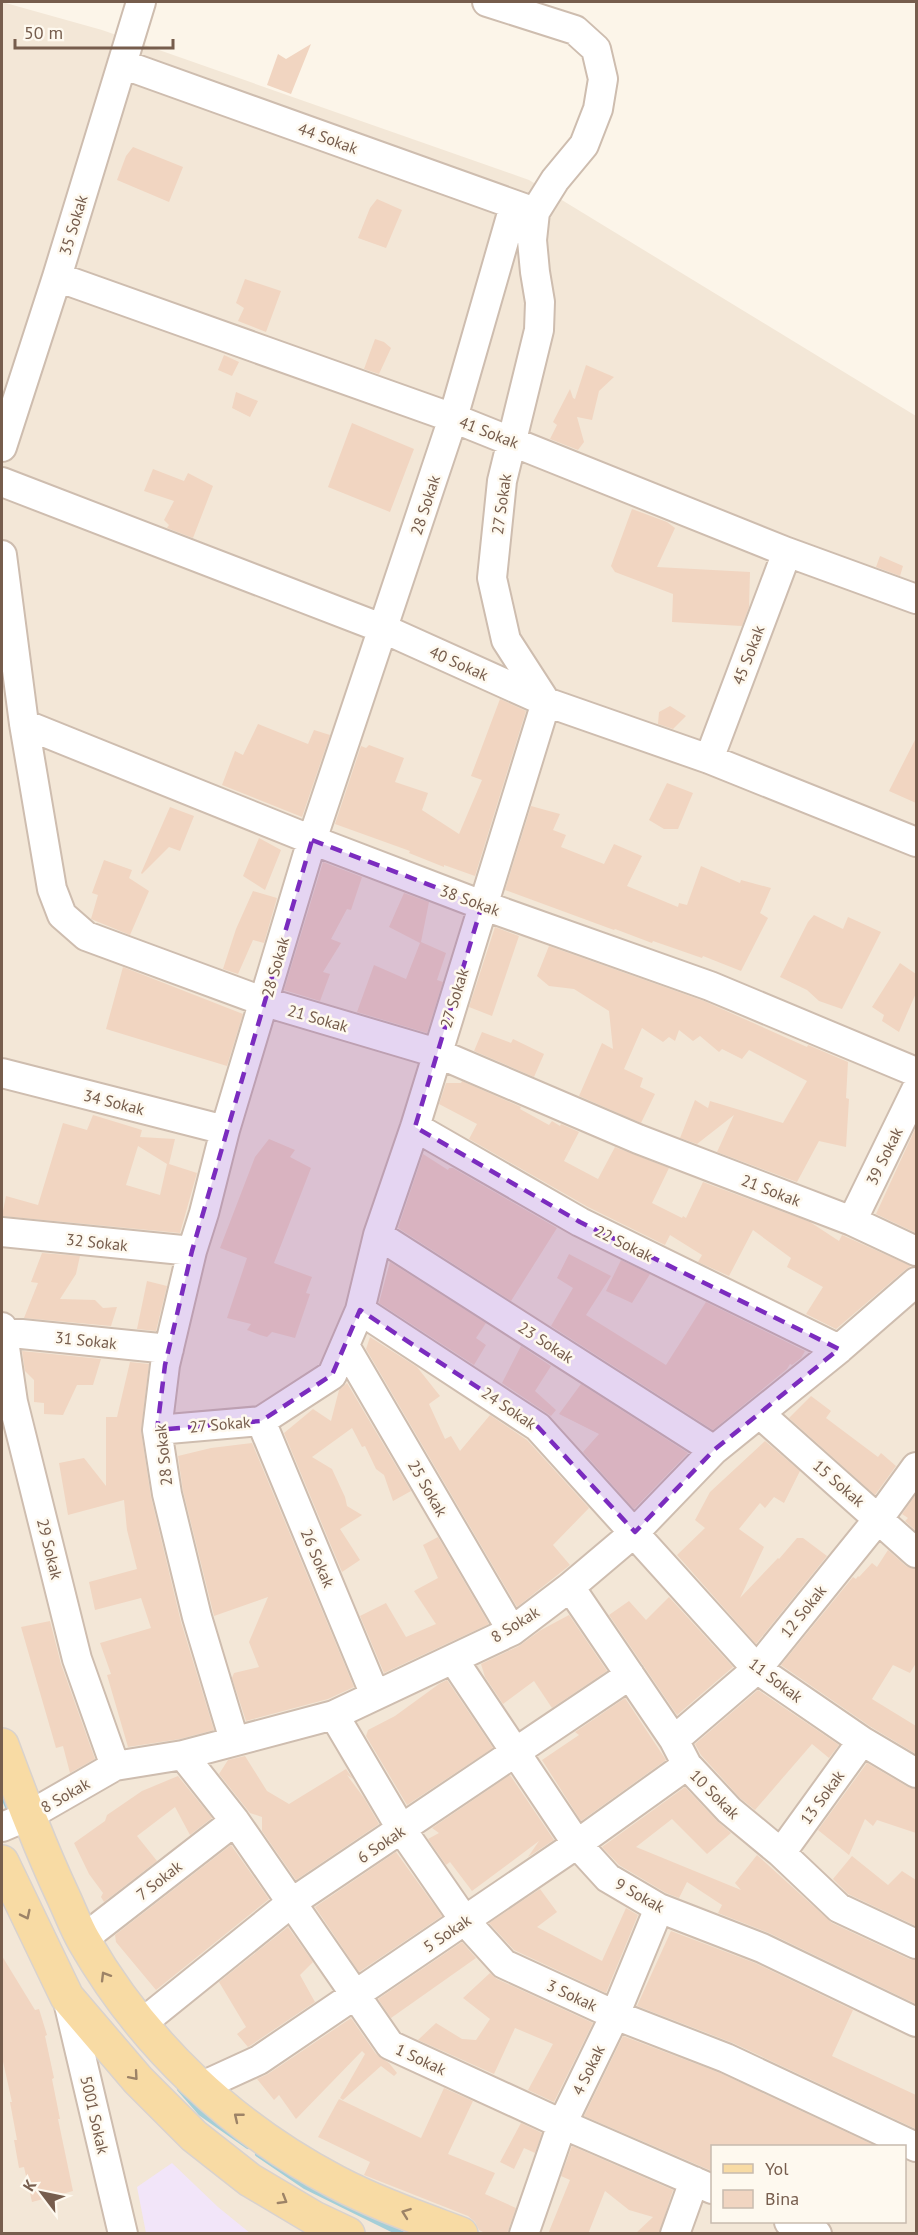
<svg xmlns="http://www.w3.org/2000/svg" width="918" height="2235" font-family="'PT Sans',sans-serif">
  <rect width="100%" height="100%" fill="#fcf5e9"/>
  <path fill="#f3e7d7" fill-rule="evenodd" d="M2 2 102 30 529 180 916 416V2233L2 2234ZM712 2146H904V2222H712Z"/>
  <path fill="#f2e5f9" d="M172 2163 218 2207 250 2233H146L137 2187Z"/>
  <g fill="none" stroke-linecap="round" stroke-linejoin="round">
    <path stroke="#a4ced7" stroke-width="6" d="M2 1793 9 1809
      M180 2089 201 2113 248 2146
      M258 2154 305 2186 402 2234"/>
  </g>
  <path fill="#f1d5c1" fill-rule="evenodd" d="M311 44 291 94 267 85 278 54 286 59Z
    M133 147 183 167 169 202 117 180 126 156Z
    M377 199 402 210 386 248 358 238 370 208Z
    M245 279 281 291 266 332 238 321 244 308 236 303Z
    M375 339 384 342 391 348 379 374 364 369Z
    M224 355 239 362 232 376 218 370Z
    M586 365 614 377 599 391 592 420 577 417 584 442 578 450 550 439 557 425 553 422 570 389 573 398 575 399Z
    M236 392 258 401 250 417 232 408Z
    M352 423 414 449 390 512 328 487Z
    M153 469 184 481 188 473 213 486 193 538 167 528 169 525 164 520 174 501 144 491Z
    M632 509 667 522 675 528 657 567 750 572 749 607 742 626 672 622 673 594 615 572 611 566Z
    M880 556 903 566 900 576 876 567Z
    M500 699 526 711 475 876 444 865V867L409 853 410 851 335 824 361 746 366 748 369 745 404 758 395 782 428 793 422 810 459 834 482 780 471 776Z
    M670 706 686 716 673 729 658 724 659 712Z
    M258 724 308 744 314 730 330 735 302 817 222 785 235 751 243 755Z
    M916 738V803L889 791Z
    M667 783 693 793 678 829H664L649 820Z
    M531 806 560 814 553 830 566 835 561 847 604 864 614 844 642 856 627 886 678 907 679 903 687 905 701 866 740 883 741 880 771 888 760 913 768 918 741 971 703 956 702 958 653 941 652 943 615 929 614 930 505 890Z
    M170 807 194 816 180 851 169 847 142 874 141 873Z
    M259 838 281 850 265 890 243 876Z
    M104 860 132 870 129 878 149 891 130 935 91 919 98 895 92 893Z
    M323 862 362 877 351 910 347 909 331 939 341 943 323 972 330 974 320 1001 284 990Z
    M253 891 277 898 264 943 253 940 238 974 223 969 236 929Z
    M404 893 429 902 421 942 446 953 437 980 443 982 427 1033 357 1012 374 965 406 979 420 943 389 927Z
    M814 915 843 929 848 917 881 932 842 1009 819 1001 807 990 780 977 808 922Z
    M495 927 519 936 492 1016 469 1007Z
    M549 946 704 1001 807 1047 808 1045 848 1062 846 1098 849 1099 846 1147 819 1141 797 1182 717 1152 734 1115 697 1144 680 1138 695 1100 708 1108 710 1101 783 1123 807 1081 749 1050 742 1059 722 1049 719 1052 700 1036 693 1041 679 1030 675 1041 669 1037 663 1042 642 1028 624 1069 643 1078 640 1087 655 1094 641 1123 579 1096 602 1043 613 1049 609 1011 574 989 549 986 537 976Z
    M900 963 916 974V993L899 1032 882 1021 884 1015 872 1007Z
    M123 967 243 1014 227 1066 106 1029Z
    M482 1032 511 1043 513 1039 544 1054 534 1077 474 1051Z
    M462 1081 521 1107 520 1109 549 1125 552 1121 560 1126 561 1124 579 1132 564 1161 598 1179 615 1147 669 1168 652 1203 682 1218 683 1216 686 1218 703 1182 810 1222 839 1241 842 1235 911 1266 905 1270 836 1329 806 1314 823 1287 787 1267 791 1258 753 1230 729 1276 698 1262 702 1255 670 1235 665 1245 588 1207 469 1139 477 1124 439 1104 446 1083H461Z
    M93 1115 142 1130 140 1137 175 1139 169 1164 197 1173 180 1233 2 1216 6 1196 38 1205 63 1123 87 1130ZM138 1146 167 1164 160 1195 126 1185Z
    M916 1127V1233L876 1214Z
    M269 1139 295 1150 290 1157 311 1168 274 1263 312 1277 306 1293 310 1294 295 1338 272 1332 267 1337 260 1335 247 1330 251 1324 227 1318 247 1258 220 1248 255 1157Z
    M423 1154 448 1170 449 1168H453L557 1228 511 1301 398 1228Z
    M42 1253 80 1256 76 1274 60 1299 95 1300 103 1308 117 1307 111 1326 24 1318 38 1283 31 1282Z
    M569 1254 611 1276 586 1315 666 1365 706 1302 805 1351 801 1358 792 1365 790 1364 787 1369 713 1430 551 1326 573 1288 557 1278Z
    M621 1260 650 1274 632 1303 606 1291Z
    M390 1262 486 1323 476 1338 486 1345 474 1365 379 1303Z
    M147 1281 167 1286 156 1331 137 1329Z
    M370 1337 417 1367 440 1396 429 1404 445 1439 451 1436 460 1451 490 1415 527 1440 589 1508 553 1545 570 1565 517 1607 366 1349Z
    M521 1346 551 1366 535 1391 556 1410 551 1416 502 1383Z
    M22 1351 101 1359 93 1385H77L63 1415 44 1414V1403L34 1402V1380L25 1371Z
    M130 1362 149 1364 141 1431 151 1497 181 1622 214 1730 180 1739 128 1747 107 1675 111 1674 100 1643 151 1628 141 1598 95 1610 89 1582 137 1569 127 1530 124 1500 68 1515 59 1463 84 1458 106 1486V1417H117Z
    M347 1383 411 1491 393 1501 384 1475 376 1469 365 1446 362 1447 352 1428 312 1457 332 1469 345 1497 347 1506 362 1515 340 1529 360 1560 342 1572 284 1433 313 1409 331 1421 339 1390Z
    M581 1384 688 1453 634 1509 583 1452 599 1434 559 1414Z
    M811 1396 831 1411 826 1418 878 1457 881 1453 896 1466 875 1495 789 1418Z
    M765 1441 800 1471 784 1503 774 1497 765 1508 760 1503 739 1529 764 1547 740 1598 778 1558 779 1559 797 1538H803L827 1556 756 1644 677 1555 705 1528 695 1520 710 1492Z
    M252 1443 354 1687 328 1699 246 1721 232 1678 234 1673 259 1667 249 1642 268 1597 214 1616 183 1491 178 1456 211 1448Z
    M916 1494V1531L905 1521 908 1518 902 1514Z
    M438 1537 489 1624 384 1673 360 1616 386 1603 406 1637 436 1624 414 1591 438 1578 423 1545Z
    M888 1550 906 1566 916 1569V1663L910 1673 893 1665 872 1699 916 1726V1754L871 1727 781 1665 853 1577 856 1579 858 1576 859 1577 872 1563 877 1567Z
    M669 1597 733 1667 677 1715 609 1615 629 1601 646 1620Z
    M569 1615 607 1671 552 1708 534 1681 503 1704 485 1677 481 1664 519 1646 541 1630Z
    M50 1621 61 1664 95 1759 70 1773 63 1746 56 1748 21 1627Z
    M447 1680 493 1748 407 1805 366 1736 368 1730 395 1716 439 1684Z
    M758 1690 839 1745 829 1758 812 1744 755 1810 740 1798 701 1755 695 1744Z
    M625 1698 666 1760 581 1821 542 1760 579 1735 575 1732Z
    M245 1756 267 1791 289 1804 346 1769 353 1779 347 1775 364 1798 379 1824 296 1880 262 1831V1817L250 1813 219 1774 228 1760Z
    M867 1763 908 1787 916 1789V1833L877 1820 873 1826 865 1819 849 1855 818 1830Z
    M510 1775 554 1840 528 1857 539 1841 472 1891 450 1862 446 1865 428 1839 439 1833 432 1828Z
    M178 1776 212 1818 190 1835 175 1807 137 1836 157 1861 104 1902 101 1897 103 1893 89 1874 74 1843 105 1821 107 1815 142 1791Z
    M685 1787 717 1821 731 1833 707 1854 672 1819 636 1847 741 1890 735 1883 757 1855 832 1923 909 1959 916 1960V2004L769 1933 718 1913 722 1905 687 1882 679 1898 666 1893 619 1865 602 1847Z
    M231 1845 269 1899 156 1990 116 1942 115 1935Z
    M396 1852 442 1916 359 1972 315 1907Z
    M852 1856 888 1885 902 1871 916 1880V1926L848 1894 833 1879Z
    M540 1889 557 1912 537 1927 602 1961 626 1908 638 1915 606 1993 514 1950 489 1923Z
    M288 1927 313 1962 300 1975 315 2002 248 2047 237 2034 246 2027 219 1982Z
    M671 1931 755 1963 853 2010 832 2056 916 2095V2129L733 2043 637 2006Z
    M462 1942 476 1958 391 2018 378 1999Z
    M2 1956 35 2010 39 2009 47 2035 45 2036 54 2078 52 2079 60 2119H58L73 2191 32 2202 24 2167 19 2168 14 2140H17L10 2102H12L2 2057Z
    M490 1973 497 1979 593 2023 554 2102 528 2090 553 2044 515 2028 494 2074 418 2040 436 2023 462 2039 476 2040 490 2019 463 1998Z
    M351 2018 376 2054 389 2063 397 2073 394 2076 381 2066 343 2100 340 2098 365 2054 362 2051 296 2119 279 2095 274 2100 257 2079 268 2074Z
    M623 2036 720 2073 876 2146H712V2171L584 2116Z
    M444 2088 473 2101 448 2154 495 2173 485 2194 516 2208 507 2234H487L479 2230 475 2222 468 2216 364 2175 370 2162 318 2137 339 2099 421 2138Z
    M521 2123 542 2133 535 2153 524 2148 514 2169 500 2162Z
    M572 2146 673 2190 659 2234H635L653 2217 629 2210 605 2191 588 2234H548L570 2180 561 2176Z"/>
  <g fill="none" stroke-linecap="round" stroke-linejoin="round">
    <g stroke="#cebdaf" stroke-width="32">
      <path id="minor" d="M122 64 532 211
        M57 277 453 418 787 552 916 599
        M2 447 57 277 141 2
        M2 482 384 629 546 702 709 759 916 842
        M2 555 24 724 52 889 62 915 86 936 265 1002 437 1053 638 1139 852 1221 916 1251
        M24 724 312 840 482 905 710 986 916 1072
        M709 759 787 552
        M2 1073 225 1130
        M415 1127 580 1222 839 1349
        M852 1221 916 1090
        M2 1232 192 1251
        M378 1235 714 1450
        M360 1310 538 1427 757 1669 862 1741 916 1773
        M2 1327 13 1402 77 1659 115 1766
        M2 1332 169 1349
        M345 1346 512 1631
        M760 1414 916 1553
        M261 1421 375 1695
        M157 1430 261 1421 332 1375 360 1310 378 1235 415 1127 546 702 506 640 492 578 502 481 539 330 540 302 535 272 532 240 535 212 555 180 584 145 598 109 603 79 596 49 575 30 487 2
        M570 1587 674 1740 687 1765 729 1810 781 1853 839 1908 916 1944
        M453 1659 577 1844 608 1878 659 1908 762 1948 916 2022
        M334 1715 402 1830 465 1921 504 1964 615 2015 726 2058 916 2147
        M234 1740 197 1617 167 1494 157 1430 165 1365 192 1251 204 1213 225 1130 312 840 453 418 514 206
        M674 1740 757 1669 879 1518 916 1467
        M183 1755 235 1821 390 2045 562 2124 712 2189
        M2 1827 28 1816 115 1766 183 1755 334 1715 512 1631 570 1587 635 1532 714 1450 839 1349 916 1282
        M781 1853 862 1741
        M83 1939 235 1821
        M67 1997 123 2234
        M141 2024 291 1903 630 1675
        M200 2087 259 2060 577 1844 687 1765
        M789 2222 817 2234
        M524 2234 562 2124 615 2015 659 1908
        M675 2234 694 2181"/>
    </g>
    <g stroke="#d9d2cd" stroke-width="36">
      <path id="major" d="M2 1745C21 1796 40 1847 63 1896 70 1911 76 1927 84 1941 143 2044 231 2127 336 2182 376 2203 419 2218 461 2234
        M2 1862 67 1997 138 2080 194 2136 250 2180 314 2218 348 2234"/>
    </g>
    <use href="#minor" stroke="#fff" stroke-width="28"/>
    <use href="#major" stroke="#f8dba4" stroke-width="33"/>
  </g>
  <defs><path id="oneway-chevron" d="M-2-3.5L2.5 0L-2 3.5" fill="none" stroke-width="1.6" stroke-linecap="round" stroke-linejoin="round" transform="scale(1.5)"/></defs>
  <g stroke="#9d8367">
    <use href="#oneway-chevron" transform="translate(26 1915) rotate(64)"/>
    <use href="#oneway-chevron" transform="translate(105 1976) rotate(-121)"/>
    <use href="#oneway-chevron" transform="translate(134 2076) rotate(49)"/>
    <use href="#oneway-chevron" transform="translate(238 2117) rotate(-141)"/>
    <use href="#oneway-chevron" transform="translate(283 2200) rotate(31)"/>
    <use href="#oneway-chevron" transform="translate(406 2213) rotate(-160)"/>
  </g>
  <path fill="#7b2cbf" fill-opacity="0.2" stroke="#7b2cbf" stroke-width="4.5" stroke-dasharray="12 8" stroke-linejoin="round" d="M312 840 482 905 415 1127 580 1222 839 1349 714 1450 635 1532 538 1427 360 1310 332 1375 261 1421 157 1430 165 1365 192 1251Z"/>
  <g text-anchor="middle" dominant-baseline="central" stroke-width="5" stroke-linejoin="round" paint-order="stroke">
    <g font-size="16" fill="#765d4d" stroke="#fef9ef">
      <text transform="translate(328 138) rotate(20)">44 Sokak</text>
      <text transform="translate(73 225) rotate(-73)">35 Sokak</text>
      <text transform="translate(489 432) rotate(21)">41 Sokak</text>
      <text transform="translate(501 504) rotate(-82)">27 Sokak</text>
      <text transform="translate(425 505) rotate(-72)">28 Sokak</text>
      <text transform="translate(748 655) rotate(-69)">45 Sokak</text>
      <text transform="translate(459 663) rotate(24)">40 Sokak</text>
      <text transform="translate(470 900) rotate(20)">38 Sokak</text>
      <text transform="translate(275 967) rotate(-74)">28 Sokak</text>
      <text transform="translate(454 998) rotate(-73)">27 Sokak</text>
      <text transform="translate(318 1018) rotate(16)">21 Sokak</text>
      <text transform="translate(114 1102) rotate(14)">34 Sokak</text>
      <text transform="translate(884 1156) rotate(-64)">39 Sokak</text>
      <text transform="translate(771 1190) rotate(21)">21 Sokak</text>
      <text transform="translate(97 1242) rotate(6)">32 Sokak</text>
      <text transform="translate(624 1243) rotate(26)">22 Sokak</text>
      <text transform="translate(86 1340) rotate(6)">31 Sokak</text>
      <text transform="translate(546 1342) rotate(33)">23 Sokak</text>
      <text transform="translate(509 1408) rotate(34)">24 Sokak</text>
      <text transform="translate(220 1424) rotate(-5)">27 Sokak</text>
      <text transform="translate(163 1455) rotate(-96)">28 Sokak</text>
      <text transform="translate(839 1483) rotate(41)">15 Sokak</text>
      <text transform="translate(428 1488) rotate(60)">25 Sokak</text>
      <text transform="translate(50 1549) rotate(76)">29 Sokak</text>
      <text transform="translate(318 1558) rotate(67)">26 Sokak</text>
      <text transform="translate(803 1611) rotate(-51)">12 Sokak</text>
      <text transform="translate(515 1624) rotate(-32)">8 Sokak</text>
      <text transform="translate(776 1680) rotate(37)">11 Sokak</text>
      <text transform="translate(715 1794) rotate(45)">10 Sokak</text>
      <text transform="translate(65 1795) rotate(-30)">8 Sokak</text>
      <text transform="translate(822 1797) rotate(-54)">13 Sokak</text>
      <text transform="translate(381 1844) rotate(-34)">6 Sokak</text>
      <text transform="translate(159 1880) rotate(-38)">7 Sokak</text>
      <text transform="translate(640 1895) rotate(29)">9 Sokak</text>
      <text transform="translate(447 1933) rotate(-34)">5 Sokak</text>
      <text transform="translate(572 1995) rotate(25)">3 Sokak</text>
      <text transform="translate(421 2059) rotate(25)">1 Sokak</text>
      <text transform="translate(588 2070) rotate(-64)">4 Sokak</text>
      <text transform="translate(95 2115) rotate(77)">5001 Sokak</text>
    </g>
  </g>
  <rect width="918" height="2235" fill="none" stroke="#765d4d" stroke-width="6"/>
  <rect x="711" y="2145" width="195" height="78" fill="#fef9ef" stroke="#c8bbae" stroke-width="1.5"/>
  <rect x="723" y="2164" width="30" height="9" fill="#f8dba4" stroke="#c8bbae" stroke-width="1.5"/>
  <text x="765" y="2175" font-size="18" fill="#765d4d">Yol</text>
  <rect x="723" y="2190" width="30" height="18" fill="#f1d5c1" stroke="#c8bbae" stroke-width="1.5"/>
  <text x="765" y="2205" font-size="18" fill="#765d4d">Bina</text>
  <g transform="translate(42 2193) rotate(302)" stroke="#fef9ef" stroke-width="4.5" paint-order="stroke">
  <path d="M0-4.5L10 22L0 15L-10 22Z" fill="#765d4d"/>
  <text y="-9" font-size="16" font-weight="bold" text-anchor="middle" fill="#765d4d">K</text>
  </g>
  <path d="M15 39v9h158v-9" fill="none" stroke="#765d4d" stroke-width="3"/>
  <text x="24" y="39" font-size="18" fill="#765d4d" stroke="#fef9ef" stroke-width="4.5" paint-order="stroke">50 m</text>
</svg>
